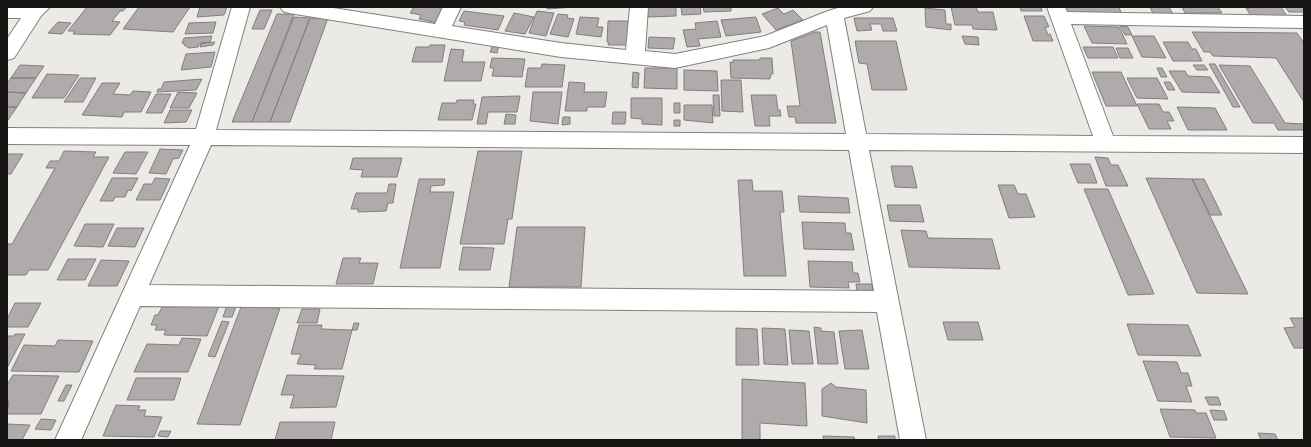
<svg xmlns="http://www.w3.org/2000/svg" width="1311" height="447" font-family="Arial,sans-serif">
  <rect width="100%" height="100%" fill="#ebeae5"/>
  <path fill="#afabad" stroke="#827e80" d="M87 7H127L123 11H120L112 21 120 22 110 35 73 34 75 31H68Z
    M139 7H190L173 32 123 29Z
    M200 7H227L224 15 197 17Z
    M414 7H440L448 9 438 23 419 19 421 15 410 13Z
    M547 7H575L547 9Z
    M646 7H676V16L648 17Z
    M681 7H700L701 14 682 15Z
    M703 7H731V11L704 12Z
    M951 7H976L978 12H993L997 30 973 29 972 25H955Z
    M1020 7H1041L1042 11H1021Z
    M1065 7H1119L1122 15 1069 14Z
    M1150 7H1169L1174 16H1154Z
    M1182 7H1218L1222 13H1185Z
    M1249 7H1281L1287 16H1251L1246 8H1250Z
    M1285 7H1304V12H1289Z
    M778 8 784 14 793 10 803 20 776 30 762 14Z
    M925 8 945 10 946 24H951V30L926 27Z
    M260 10H272L264 29H252Z
    M464 11 504 16 498 30 464 25 465 22 459 21Z
    M537 11 554 13 546 36 529 33Z
    M514 13 534 17 525 34 505 31Z
    M277 14H294L252 122H232Z
    M558 14 568 15 567 18 574 19 568 37 550 34Z
    M1024 16H1044L1049 27H1045L1048 35 1050 34 1053 41H1033Z
    M294 17 310 18 270 122H252Z
    M580 17 599 18 597 27H603L601 37 576 34Z
    M756 17 761 32 726 36 721 20Z
    M310 18H328L290 122H270Z
    M854 18H893L897 31H883L881 24H870L872 30 857 31Z
    M608 21H631L629 45H608L609 42H607Z
    M717 21 721 37 698 39 700 46 687 47 683 30 696 29 695 23Z
    M58 22 71 23 62 34 48 33Z
    M216 22 213 33 185 34 189 23Z
    M1084 26 1119 27 1127 44 1092 43Z
    M1120 26 1128 27 1132 35H1125Z
    M815 32H820L836 123H796L795 117H789L787 106H800L791 41Z
    M1192 32 1297 33 1304 43V102L1276 58 1213 56 1210 52H1204Z
    M212 36 210 42 199 44 198 47 189 48 184 45V43H182L184 38Z
    M962 36 978 37 979 45 965 44Z
    M1132 36H1154L1166 58 1142 57Z
    M649 37 675 38 673 49 648 48Z
    M855 41H896L907 90H872L867 64 859 63Z
    M215 42 213 45 200 47 201 43Z
    M1163 42H1188L1192 49H1196L1202 61H1173Z
    M430 45H445L442 62H412L416 47H429Z
    M493 45H499L497 53 490 52Z
    M1083 47H1113L1118 58H1088Z
    M1116 48H1128L1133 58H1120Z
    M451 49 464 50 462 62H485L481 81H444Z
    M215 52 211 67 181 70 186 54Z
    M492 58 525 59 522 77 492 76 494 68H490Z
    M760 58H772L773 74H771L770 79 731 78 730 62 733 63V60H760Z
    M542 64 565 65 562 87H525L528 68H541Z
    M1209 64H1215L1240 107H1233Z
    M20 65 44 66 36 78H11Z
    M1193 65H1204L1208 70H1197Z
    M1219 65 1250 66 1285 123 1304 124V130H1278L1274 123H1253Z
    M645 68H677V89L644 88Z
    M1157 68H1162L1167 77H1161Z
    M684 70 717 71 718 91 684 90Z
    M1169 71H1185L1188 76 1210 77 1220 93 1182 92Z
    M633 72 639 73 638 88 632 87Z
    M1092 72H1121L1137 106H1106Z
    M47 74 79 75 64 98H32Z
    M11 78H36L26 93 7 92V83Z
    M80 78H96L83 102H64Z
    M1127 78H1157L1168 99 1137 98Z
    M202 79 196 90 157 92 158 89H161L164 82Z
    M721 80H741L743 112 722 111Z
    M569 82 585 83 584 92H607L605 107H587V111H565Z
    M1164 82H1170L1175 90H1168Z
    M102 83H120L113 94 130 95 133 91 151 92 141 112H124L122 117 82 115Z
    M7 92 26 93 17 107H7Z
    M178 92 197 93 189 108H170Z
    M533 92H562L558 124 530 121Z
    M156 94H171L162 113H146Z
    M713 95H719L720 116H714Z
    M751 95H776L778 110H780L781 116H769L770 126H755Z
    M520 96 517 112H488L486 124H477L482 97Z
    M631 98H662V125L642 124V119L631 118Z
    M457 100H474L473 104H476L472 120H438L442 103H456Z
    M674 103H680V113H674Z
    M1137 104H1159L1163 112H1169L1174 121H1167L1171 129H1149Z
    M684 105H712L713 123 684 120Z
    M7 107H17L8 120H7Z
    M1177 107 1215 108 1227 130H1188Z
    M170 110H192L186 122 164 123Z
    M613 112H626L625 124H612Z
    M506 114 516 115 515 124H504Z
    M563 117H570V124L562 125Z
    M674 120H680V126H674Z
    M160 149 183 150 179 158 173 159 166 174 149 173Z
    M64 151 96 152 93 157H109L48 270H29L26 275H7V244H12L55 168H46L50 161H59Z
    M478 151H522L512 219H508L504 244H460Z
    M125 152H148L136 174 113 173Z
    M7 154H23L11 174H7Z
    M1095 157 1108 158 1111 165H1118L1128 186H1106Z
    M353 158H402L397 177H361L363 170 350 169Z
    M1070 164H1090L1097 183H1078Z
    M891 166H912L917 188 895 187Z
    M112 178H138L131 191 128 190 125 197H115L113 201H100Z
    M155 178 170 179 160 200H136L144 184H152Z
    M1146 178 1192 179 1248 294 1197 293Z
    M419 179H445L444 185 431 186 430 192H454L440 268H400Z
    M1192 179H1204L1222 215H1210Z
    M738 180H752L753 191H782L784 212H780L786 276H744Z
    M389 184H396L393 203H388L386 211 358 212V209H351L356 193H387Z
    M998 185H1014L1018 194H1026L1035 217 1009 218Z
    M1084 189H1108L1154 294 1128 295Z
    M798 196 848 198 850 213 800 212Z
    M887 205H920L924 222 890 221Z
    M802 222 845 223 846 233H851L854 250 804 249Z
    M85 224H114L103 247 74 246Z
    M517 227H585L581 287H509Z
    M117 228H144L135 247 108 246Z
    M901 230 926 231 928 238 992 239 1000 269 909 267Z
    M463 247 494 248 490 270H459Z
    M343 258H361L359 263H378L373 284H336Z
    M68 259H96L85 280H57Z
    M101 260 129 261 117 286H88Z
    M808 261 852 262 853 273H858L860 282H848L849 288 810 287Z
    M856 284H872L873 291H857Z
    M15 303H41L28 327H7V319Z
    M237 304 232 317H223L227 305Z
    M219 306 207 336 164 335 166 330H155L157 325H151L155 315H158L162 307Z
    M241 307 280 308 240 425 197 424Z
    M302 309H320L317 323H297Z
    M1290 318H1304V348H1294L1284 328 1295 327Z
    M222 321 229 322 215 357 208 356Z
    M943 322H978L983 340H948Z
    M354 323H359L357 330H352Z
    M1127 324 1188 325 1201 356 1138 355Z
    M299 325H322L321 329 352 330 342 369H314L316 365 297 364 301 354H291Z
    M814 327 821 328V331L834 332 838 364H818Z
    M736 328 757 329 759 365H736Z
    M762 328 785 329 788 365 764 364Z
    M789 330 809 331 813 364H792Z
    M862 330 869 369H845L839 331Z
    M15 334H25L7 368V336H14Z
    M182 338 201 339 188 372H134L147 344 179 345Z
    M58 340 93 341 79 372 11 371 24 345 55 346Z
    M1143 361 1177 362 1181 373H1188L1192 386H1186L1192 402 1158 401Z
    M13 375 59 376 41 414H7L9 401H7V385Z
    M287 375 344 376 336 407 290 408 294 395H281Z
    M136 378H181L174 400H127Z
    M742 379 805 383 807 426 760 423V440H742Z
    M831 383 836 387 866 390 867 423 822 416V389Z
    M66 385H72L64 401H58Z
    M1205 397H1218L1221 405H1209Z
    M116 405 140 406 138 410H146L144 416 162 417 154 437 103 436Z
    M1160 409 1195 410 1196 413H1206L1216 438 1170 437Z
    M1210 410 1224 411 1227 420H1214Z
    M41 419 56 420 51 430 35 429Z
    M280 422H335L331 440H275Z
    M7 424 30 425 22 440H7Z
    M160 431H171L168 437 158 436Z
    M1258 433 1275 434 1278 440H1261Z
    M823 436 854 437 855 440H824Z
    M878 436H895V440H879Z"/>
  <g fill="none" stroke-linecap="round" stroke-linejoin="round">
    <g stroke="#82817d" stroke-width="2">
      <path id="minor" d="M7 7H50L41 16 14 58 7 60V39L21 18H7Z
        M232 7H250L216 130 846 134 827 25 769 48 675 68 561 57 289 13 283 11 280 7H327L435 24 443 7H461L452 26 561 43 626 50 630 7H648L645 51 675 54 765 36 828 11 841 7H873L870 11 844 18 866 134 1093 136 1047 7H1065L1067 12 1304 16V28L1071 24 1113 136 1304 137V153L869 150 926 440H900L877 312 140 306 81 440H55L190 145 7 144V128L196 129ZM211 145 849 150 874 291 149 285Z"/>
    </g>
    <use href="#minor" fill="#fff" fill-rule="evenodd"/>
  </g>
  <rect width="1311" height="447" fill="none" stroke="#151413" stroke-width="16"/>
</svg>
